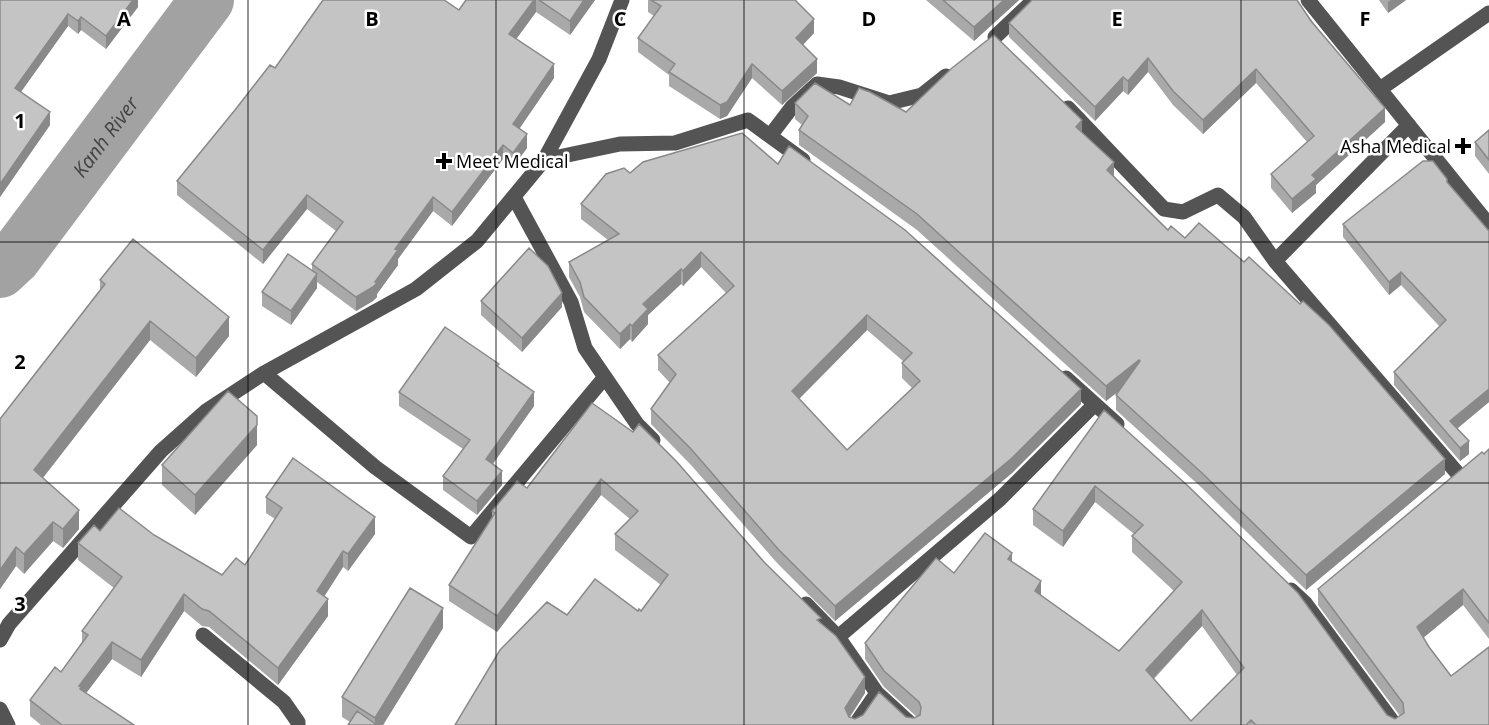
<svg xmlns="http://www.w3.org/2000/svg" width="1489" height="725" font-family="'Open Sans',sans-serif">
  <rect width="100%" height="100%" fill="#fff"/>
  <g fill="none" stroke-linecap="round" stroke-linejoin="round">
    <path stroke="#a2a2a2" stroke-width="54" id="s1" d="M0 271 14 258 207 0"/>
    <path stroke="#545454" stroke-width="15" d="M1308 0 1489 225
      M995 37 1034 0
      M1380 89 1489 13
      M1068 108 1164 209 1183 212 1218 195 1244 217 1275 261
      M1409 125 1275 261 1459 475
      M770 136 792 107 817 84 839 87 889 103 922 95 946 76
      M544 160 620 144 675 143 748 120 803 160
      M514 197 571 302 585 348 637 424 653 440
      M264 373 375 467 471 537 605 377
      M1066 378 1117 424
      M1291 590 1305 603 1395 725
      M806 604 838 637 877 693 912 725
      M203 635 284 702 298 722V725
      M838 637 1000 499 1095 404
      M0 640 9 624 161 451 206 411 264 373 416 289 477 241 544 160 599 59 622 0
      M0 709 8 725
      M855 725 877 693"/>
  </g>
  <path fill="#a9a9a9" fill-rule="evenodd" d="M0 0H138V7L106 49 81 30 78 34 68 26 21 92 50 125 0 197Z
    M466 0H595L570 35 536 12 516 39 554 78 519 129 527 148 513 167 503 159 452 226 433 211 398 259V265L377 294V297L373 301 356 311 317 282V288L291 325 262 306V292L312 270V264L336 231 307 209 263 264 177 195V181L275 68 459 10Z
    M648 0H796L814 33 803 45 817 73 782 105 752 78 727 116 720 119 669 86V75L638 52V38L654 16 648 12Z
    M926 0H1019L974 41Z
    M1297 0 1385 122 1316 185V193L1292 213 1271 188V174L1307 142 1256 83 1203 134 1173 105 1148 72 1128 95 1123 91 1095 121 1009 37V23Z
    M1379 0H1406L1388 13Z
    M795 103 850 105 1082 133 1114 176 1168 230 1445 474 1306 590 1202 488 1116 410V395L1119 391 1106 401 917 230 799 145V130L802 125 795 119Z
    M1489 130V174L1475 156V142Z
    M778 164 1081 404 1012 473 835 621 778 564 691 465 651 424V409L670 383 658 370V355L726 293 701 267 683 286 681 284 648 315V324L632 342 630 339 620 349 584 312 580 297 569 277V262L608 240 581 219V204L630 173ZM867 330 903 361 902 363V378L912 388 847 450 799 399Z
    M1447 182 1489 231V402L1457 429 1469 454 1460 461 1394 385V372L1440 327 1401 285 1389 295 1343 237V224Z
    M100 280 229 336 196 377 150 340 43 478 79 529 63 548 53 541 24 574 16 566 0 589V419L100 291Z
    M481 301 562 307 522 352 481 315Z
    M499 367 534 406 493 464 502 485 477 515 443 490V476L463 449 399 406V392Z
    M592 403 764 562 821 623 865 693 850 717 855 719 906 717 914 718 917 717 884 687 865 659V643L954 573 1012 562 1041 596 1119 651 1174 591 1132 552V536L1134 534 1095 502 1063 547 1033 525V509L1104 410 1387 715 1395 719 1400 716 1318 605V589L1489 449V639L1463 605 1423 638 1429 647 1489 725H455L567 615 641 611 661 585 615 550V534L630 519 601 495 497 632 449 601V585L492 517V511L527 488ZM1202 626 1237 675 1191 721 1154 679Z
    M257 445 195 515 162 485V465Z
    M266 497 375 534 348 571 343 567 324 596 328 616 278 685 209 627 202 626 184 611 141 677 112 659 86 693 134 725H41L30 716V700L61 672 82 642V631L114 588 78 560V543L100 531 154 535 222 575 245 565 275 519 266 513Z
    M443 628 383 725 350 722 342 717V697Z"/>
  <path fill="#898989" d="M133 0H138V7L106 49V36Z
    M534 0H536V12L509 49V34Z
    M584 0H595L570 35V21Z
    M1004 0H1019L974 41V27Z
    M1391 0H1406L1388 13V2Z
    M68 14V26L15 100V88Z
    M81 17V30L78 34V21Z
    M814 19V33L796 52V38Z
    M1148 58V72L1128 95V81Z
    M817 59V73L782 105V91Z
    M554 64V78L513 138V124Z
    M752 64V78L727 116 720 119V105Z
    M1256 69V83L1203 134V120Z
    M1123 77V91L1095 121V107Z
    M1385 108V122L1316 185V193L1292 213V199L1312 175Z
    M50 112V125L0 197V184Z
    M1082 120V136L1076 127Z
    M527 134V148L513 167V153Z
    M503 145V159L452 226V212Z
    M1114 162V177L1107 170Z
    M307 195V209L263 264V250Z
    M433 197V211L398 259V265L377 294V297L373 301 356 311V297L375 282 395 249Z
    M701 252V267L683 286V271Z
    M681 269V284L648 315V324L632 342V326L643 304Z
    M1401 272V285L1389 295V282Z
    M317 274V288L291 325V311Z
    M562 293V307L522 352V338Z
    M867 315V330L792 406V391Z
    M229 317V336L196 377V358Z
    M150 321V340L34 489V470Z
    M630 324V339L620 349V334Z
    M1139 360V375L1106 401V386Z
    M1081 389V404L1012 473 835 621V606Z
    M1489 389V402L1450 434V421Z
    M534 392V406L486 473V459Z
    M257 425V445L195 515V495Z
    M1469 441V454L1460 461V448Z
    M1445 459V474L1306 590V575Z
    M502 471V485L477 515V501Z
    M601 479V495L497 632V616Z
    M1095 486V502L1063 547V531Z
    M79 510V529L63 548V529Z
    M375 517V534L348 571V554Z
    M53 522V541L24 574V554Z
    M16 547V566L0 589V570Z
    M343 551V567L317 608V591Z
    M1012 553V569L1008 559Z
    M1041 581V597L1035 591Z
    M1463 589V605L1417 643V627Z
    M184 594V611L141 677V660Z
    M328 599V616L278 685V668Z
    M443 608V628L383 725H375V718Z
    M1202 610V626L1146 686V670Z
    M112 642V659L81 700 79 686Z
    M865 677V693L845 724V708Z"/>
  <path fill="#c4c4c4" stroke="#898989" stroke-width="1.5" fill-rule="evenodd" d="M0 0H133L106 36 81 17 78 21 68 14 15 88 50 112 0 184Z
    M323 0H444L459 10 466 0H534L509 34 554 64 513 124 527 134 513 153 503 145 452 212 433 197 395 249 398 250 375 282 377 283 373 287 356 297 312 264 343 222 307 195 263 250 177 181 235 110 270 65 275 68Z
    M539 0H584L570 21Z
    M651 0H795L814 19 796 38 817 59 782 91 752 64 727 102 720 105 669 72 675 64 638 38 661 6Z
    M943 0H1004L974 27Z
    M1032 0H1297L1311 21 1385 108 1312 175 1316 179 1292 199 1271 174 1314 136 1256 69 1203 120 1173 91 1148 58 1128 81 1123 77 1095 107 1009 23Z
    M994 35 1082 120 1076 127 1114 162 1107 170 1168 230 1171 226 1185 238 1199 223 1244 262 1249 257 1300 304 1303 301 1329 325 1445 459 1306 575 1202 473 1116 395 1140 361 1139 360 1106 386 917 214 799 130 808 116 795 103 815 83 850 105 859 88 870 92 906 112 952 68Z
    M1489 130V160L1475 142Z
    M742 133 778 164 789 146 905 230 1081 389 1012 458 835 606 778 549 691 449 651 409 676 374 658 355 734 286 701 252 683 271 681 269 643 304 648 309 632 326 630 324 620 334 584 297 580 282 569 262 619 234 581 204 606 174 624 168 630 173 643 162ZM867 315 912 353 902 363 920 381 847 450 792 391Z
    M1423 161H1433L1447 179V182L1489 231V389L1450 421 1469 441 1460 448 1394 372 1446 320 1401 272 1389 282 1343 224Z
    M133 239 229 317 196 358 150 321 34 470 79 510 63 529 53 522 24 554 16 547 0 570V419L105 284 100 280Z
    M529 248 548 266 562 293 522 338 481 301Z
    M288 254 317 274 291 311 262 292Z
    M445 327 499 364 497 366 534 392 486 459 502 471 477 501 443 476 470 440 399 392Z
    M228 391 257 416V425L195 495 162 465Z
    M592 403 633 432 639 424 677 462 764 562 821 618 817 620 836 636 865 677 845 708 849 717 855 719 863 715 879 692 906 717 914 718 920 715 921 707 919 702 884 671 865 643 936 558 954 573 985 533 1012 553 1008 559 1041 581 1035 591 1119 651 1182 582 1132 536 1143 525 1095 486 1063 531 1033 509 1104 410 1188 486 1298 593 1387 715 1395 719 1404 713 1403 703 1318 589 1482 452 1484 454 1489 449V623L1463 589 1417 627 1429 647 1451 676 1489 647V725H1256L1251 720 1246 725H455L500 650 547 602 567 615 595 579 638 611 639 609 641 611 668 575 615 534 638 511 601 479 497 616 449 585 495 513 492 511 517 481 527 488ZM1202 610 1244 668 1191 721 1146 670Z
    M293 458 375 517 348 554 343 551 317 591 328 599 278 668 209 611 202 609 184 594 141 660 112 642 79 686 81 687 80 689 134 725H62L30 700 55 667 61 672 88 635 82 631 122 577 78 543 94 525 100 531 119 508 154 535 222 575 236 558 245 565 282 508 266 497Z
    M410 588 443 608 375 718 342 697Z
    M357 711 377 725H348Z"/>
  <path fill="none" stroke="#000" stroke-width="1.5" stroke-opacity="0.55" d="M248 0V725M496 0V725M744 0V725M993 0V725M1241 0V725M0 242H1489M0 483H1489"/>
  <g fill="#000" stroke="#fff" stroke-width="2">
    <path d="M1460 137h6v6h6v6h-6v6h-6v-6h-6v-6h6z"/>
    <path d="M441 152h6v6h6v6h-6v6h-6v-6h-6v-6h6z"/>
  </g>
  <g text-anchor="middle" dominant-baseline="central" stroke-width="5" stroke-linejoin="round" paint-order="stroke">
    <g font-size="18" fill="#000" stroke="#fff" text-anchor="end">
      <text x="1451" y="146">Asha Medical</text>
      <text x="456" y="161" text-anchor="start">Meet Medical</text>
    </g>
    <g font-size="20" font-style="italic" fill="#434343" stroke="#fff">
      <text stroke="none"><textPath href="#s1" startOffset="171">Kanh River</textPath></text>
    </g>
  </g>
  <g font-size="20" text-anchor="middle" font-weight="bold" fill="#000" stroke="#fff" stroke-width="5" stroke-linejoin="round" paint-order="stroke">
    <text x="124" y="26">A</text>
    <text x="372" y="26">B</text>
    <text x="620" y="26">C</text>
    <text x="869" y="26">D</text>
    <text x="1117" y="26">E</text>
    <text x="1365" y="26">F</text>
    <text x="20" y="128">1</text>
    <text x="20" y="369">2</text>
    <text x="20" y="611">3</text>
  </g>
</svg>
